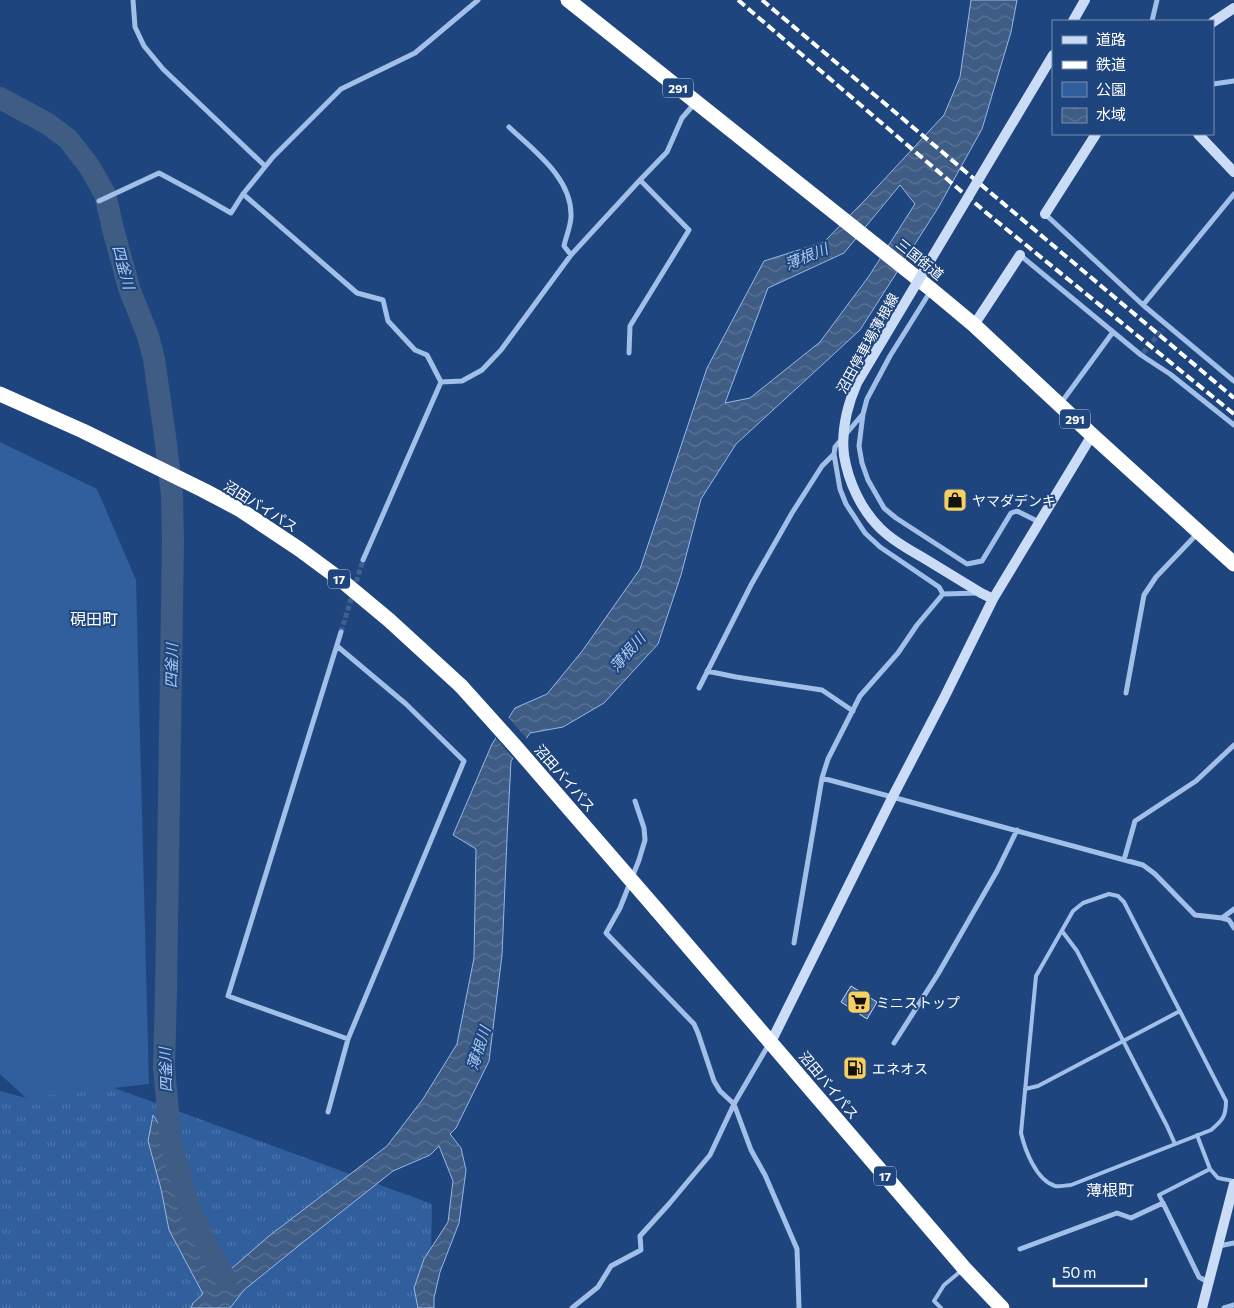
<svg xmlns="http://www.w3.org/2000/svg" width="1234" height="1308" font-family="Commissioner,'Noto Sans JP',sans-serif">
  <defs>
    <pattern id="grass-tufts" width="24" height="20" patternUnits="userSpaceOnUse" patternTransform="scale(1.25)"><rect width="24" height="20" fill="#315e9c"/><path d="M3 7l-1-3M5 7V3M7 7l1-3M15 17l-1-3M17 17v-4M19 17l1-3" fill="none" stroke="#5076ab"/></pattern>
    <pattern id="water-waves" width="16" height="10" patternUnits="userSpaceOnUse" patternTransform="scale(1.25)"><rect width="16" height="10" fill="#3f5c85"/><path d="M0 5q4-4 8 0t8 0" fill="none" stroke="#5c7497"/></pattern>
    <pattern id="building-cross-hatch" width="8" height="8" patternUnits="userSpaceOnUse" patternTransform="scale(1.25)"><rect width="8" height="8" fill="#466fa7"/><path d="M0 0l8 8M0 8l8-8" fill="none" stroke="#4a5a70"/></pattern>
  </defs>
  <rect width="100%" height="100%" fill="#1e457d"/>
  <path fill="url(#grass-tufts)" d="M101 1083 432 1204 430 1308H0V1091L26 1098Z"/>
  <path fill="#315e9c" d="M0 442 97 489 136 580 149 1084 26 1098 0 1074Z"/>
  <path fill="url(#water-waves)" stroke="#94b9e9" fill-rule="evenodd" d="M971 0H1017L1011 32 982 129 938 208 860 330 736 444 701 499 681 575 658 644 604 703 563 727 530 733 511 761 507 838 502 955 489 1061 456 1128 450 1134 461 1148 466 1170 459 1223 440 1272 434 1298V1308H418L414 1288 424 1259 448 1222 453 1181 439 1146 430 1155 393 1171 302 1243 244 1290 230 1308H191L193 1303 203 1294 169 1230 161 1189 148 1141 153 1115 160 1126 168 1169 195 1245 223 1276 269 1236 387 1146 423 1099 457 1044 474 958 476 849 453 835 492 744 515 708 547 694 583 650 640 569 707 368 764 261 824 242 866 199 944 115 960 77ZM900 185 915 204 869 276 820 342 750 398 725 403 768 288 844 253Z"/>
  <path fill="#1e457d" d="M507 716 528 740 515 760 494 736Z"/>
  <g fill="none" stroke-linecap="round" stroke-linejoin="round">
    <path stroke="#3f5c85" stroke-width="22" d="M0 98 48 124 68 139 89 166 105 194 113 229 129 288 148 336 154 359 165 436 172 495 173 541 166 992 164 1068 171 1144 190 1210 209 1250 226 1280"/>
  </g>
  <path fill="url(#building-cross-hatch)" stroke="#c5d9f6" d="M851 986 877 1002 867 1019 841 1002Z"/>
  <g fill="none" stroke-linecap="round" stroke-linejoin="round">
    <path stroke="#406190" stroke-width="5" stroke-dasharray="5 2.5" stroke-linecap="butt" d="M1143 353 1163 329
      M341 632 363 560"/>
    <path stroke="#a1bfe8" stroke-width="4" d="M1109 894 1118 896 1124 902 1226 1101C1226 1116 1223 1120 1211 1130L1071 1185C1066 1185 1060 1187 1055 1186 1036 1180 1025 1150 1021 1133L1036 976 1073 911 1083 903Z
      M1062 931 1077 951 1167 1126 1175 1144
      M1025 1089 1038 1086 1180 1011
      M1210 1169 1218 1178 1234 1181
      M1163 1203 1159 1195 1210 1169 1197 1135
      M941 1308 934 1301 944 1285 961 1271"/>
    <path stroke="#a1bfe8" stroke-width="5" d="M133 0 135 27 144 46 163 69 265 166
      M1152 21 1157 0
      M1213 84 1234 81
      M509 127C534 151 572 178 571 216 571 226 566 236 564 246L571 255
      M243 194 357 293 383 300 388 321 415 350 427 355 441 382
      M99 201 159 173 198 194 231 213 243 194 273 157 341 89 415 53 478 0
      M1045 214 1143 305 1234 381
      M1020 255 1141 355 1170 374 1234 425
      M930 292 890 356 867 399 863 414 859 446 862 463 868 480 884 508 896 518 967 564 982 561 1011 513 1017 511 1039 522
      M1143 305 1234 194
      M629 353 630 326 689 230 640 180
      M441 382 462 381 482 370 501 350 571 255 640 180 667 152 682 118 695 103
      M1061 403 1113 332
      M862 415 835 447 834 454 840 489 846 504 865 533 880 547 939 587 943 594
      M363 560 441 382
      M341 632 228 996 348 1039
      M707 671 736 677 822 690 853 711
      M699 688 751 585 792 513 822 466 834 454
      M1126 693 1144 595 1156 577 1197 534
      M822 778 1143 865 1155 874 1195 915 1222 918 1229 920 1234 928
      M635 801 644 828 645 840 639 860 620 908 606 933 694 1024 698 1033 714 1081 720 1091 734 1104 751 1150 765 1175 797 1249 799 1308
      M1124 860 1135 821 1196 781 1234 745
      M1222 918 1234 909
      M794 943 822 778 828 759 860 696 898 653 917 625 943 594 978 593
      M894 1043 938 974 997 871 1017 830
      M328 1112 348 1039 464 761 406 704 337 646
      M1219 1246 1234 1243
      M1020 1249 1117 1213 1131 1218 1163 1203 1199 1277 1208 1282
      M572 1308 598 1287 611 1266 641 1250 640 1236 669 1204 710 1155 734 1104 769 1044
      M1224 1308 1234 1305"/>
    <path stroke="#cbddf6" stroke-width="10" d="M1073 21 1085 0
      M1213 22 1234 8
      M1198 134 1234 172
      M1045 214 1096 134
      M974 325 1020 255
      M844 455C848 481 861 510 881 529 893 541 908 549 922 557 942 569 961 581 981 593L993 599
      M771 1042 893 796 944 698 993 599 1092 435
      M1202 1308 1234 1184"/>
    <path stroke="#fff" stroke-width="15" d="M568 0 932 290 974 325 1092 435 1234 564
      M0 394 83 431 203 490 239 509 299 549 341 580 389 620 461 686
      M657 910 964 1268 1002 1308"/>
    <path stroke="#fff" stroke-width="4" stroke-dasharray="9 4" stroke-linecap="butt" d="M738 0 989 215 1234 414
      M762 0 1234 398"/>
    <path stroke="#cbddf6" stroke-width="10" d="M844 455C841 430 847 406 857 383L1053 55"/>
    <path stroke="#fff" stroke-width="15" d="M461 686 515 746 657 910"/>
  </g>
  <defs>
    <g id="shop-square" transform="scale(1.25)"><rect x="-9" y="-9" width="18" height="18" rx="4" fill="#f6d060" stroke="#1e457d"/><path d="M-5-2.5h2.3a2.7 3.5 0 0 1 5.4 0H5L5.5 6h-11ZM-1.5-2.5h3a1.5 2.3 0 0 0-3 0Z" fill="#111"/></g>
    <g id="supermarket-square" transform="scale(1.25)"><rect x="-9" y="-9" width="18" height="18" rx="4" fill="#f6d060" stroke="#1e457d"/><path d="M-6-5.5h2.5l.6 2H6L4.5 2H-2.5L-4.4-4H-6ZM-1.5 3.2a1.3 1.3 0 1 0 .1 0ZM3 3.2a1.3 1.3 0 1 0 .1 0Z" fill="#111"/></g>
    <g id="fuel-square" transform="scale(1.25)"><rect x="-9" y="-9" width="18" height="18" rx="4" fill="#f6d060" stroke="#1e457d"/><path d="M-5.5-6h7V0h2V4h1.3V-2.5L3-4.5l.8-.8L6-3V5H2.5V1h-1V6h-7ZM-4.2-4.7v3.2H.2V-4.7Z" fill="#111"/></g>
  </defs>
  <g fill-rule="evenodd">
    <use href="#shop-square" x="955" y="500"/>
    <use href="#supermarket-square" x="859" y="1002"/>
    <use href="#fuel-square" x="855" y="1068"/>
  </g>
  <g text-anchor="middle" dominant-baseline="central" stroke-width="4" stroke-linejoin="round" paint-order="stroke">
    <g fill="#1e457d" stroke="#bcc7d8" stroke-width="1">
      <rect x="663" y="78.5" width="30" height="19" rx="4"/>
      <rect x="1060" y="409.5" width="30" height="19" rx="4"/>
      <rect x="328" y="569.5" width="22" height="19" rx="4"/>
      <rect x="874" y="1166.5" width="22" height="19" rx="4"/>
    </g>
    <g font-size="12" font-weight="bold" fill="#fff">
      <text x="678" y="88">291</text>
      <text x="1075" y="419">291</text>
      <text x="339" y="579">17</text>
      <text x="885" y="1176">17</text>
    </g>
    <g font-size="14" fill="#fff" stroke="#1e457d">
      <text transform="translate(920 259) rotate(39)">三国街道</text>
      <text transform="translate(867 343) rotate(-61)">沼田停車場薄根線</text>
      <text transform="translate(261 506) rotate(32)">沼田バイパス</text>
      <text transform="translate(565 778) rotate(49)">沼田バイパス</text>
      <text transform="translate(829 1085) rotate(50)">沼田バイパス</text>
    </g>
    <g font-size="14" fill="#fff" stroke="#1e457d" text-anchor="start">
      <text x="972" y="500">ヤマダデンキ</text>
      <text x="876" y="1002">ミニストップ</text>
      <text x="872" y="1068">エネオス</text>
    </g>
    <g font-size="15" font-style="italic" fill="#acc9ef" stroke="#1e457d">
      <text transform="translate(806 256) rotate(-22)">薄根川</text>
      <text transform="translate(124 267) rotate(75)">四釜川</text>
      <text transform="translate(627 652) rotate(-49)">薄根川</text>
      <text transform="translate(171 666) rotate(-89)">四釜川</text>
      <text transform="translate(478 1048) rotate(-72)">薄根川</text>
      <text transform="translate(165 1070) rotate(-92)">四釜川</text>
    </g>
    <g font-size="16" fill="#fff" stroke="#1e457d">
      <text x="94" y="618">硯田町</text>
      <text x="1110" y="1189">薄根町</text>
    </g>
  </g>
  <rect x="1052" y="20" width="162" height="115" fill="#1e457d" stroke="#788fb1"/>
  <rect x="1062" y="36" width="25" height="8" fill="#cbddf6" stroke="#788fb1"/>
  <text x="1096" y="45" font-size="15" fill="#ffffff">道路</text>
  <rect x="1062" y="61" width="25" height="8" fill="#ffffff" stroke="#788fb1"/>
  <text x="1096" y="70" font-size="15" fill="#ffffff">鉄道</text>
  <rect x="1062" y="82" width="25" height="15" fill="#315e9c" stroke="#788fb1"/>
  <text x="1096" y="95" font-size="15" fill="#ffffff">公園</text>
  <rect x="1062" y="108" width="25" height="15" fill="url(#water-waves)" stroke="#788fb1"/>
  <text x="1096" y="120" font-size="15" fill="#ffffff">水域</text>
  <path d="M1054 1278v8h92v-8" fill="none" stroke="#ffffff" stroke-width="2.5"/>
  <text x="1062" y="1278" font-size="15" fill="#ffffff" stroke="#1e457d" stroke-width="4" paint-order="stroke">50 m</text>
</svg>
